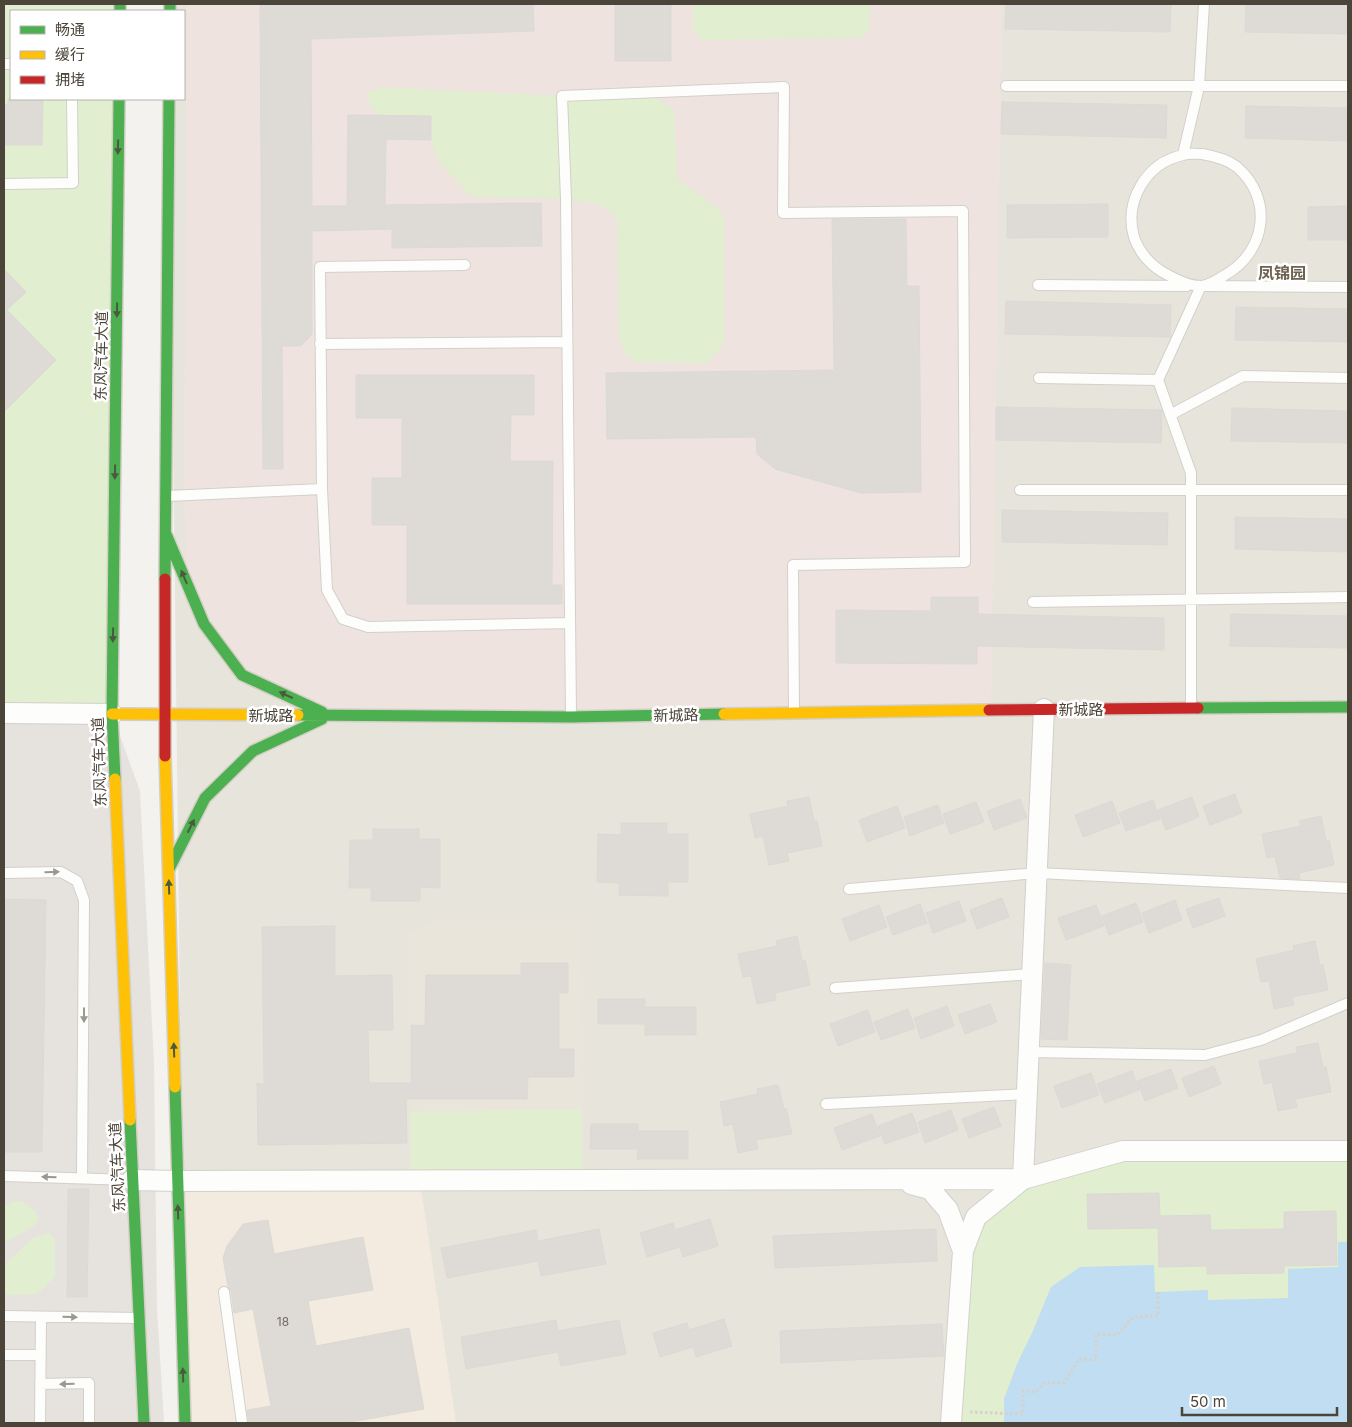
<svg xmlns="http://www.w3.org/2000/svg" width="1352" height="1427" font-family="Inter,'Noto Sans SC',sans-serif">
  <rect width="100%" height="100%" fill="#f4f2ee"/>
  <path fill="#e7e4dc" d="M170 4H1348V1423H185L169 99H184V11H170Z"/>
  <path fill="#f3ebdf" d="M178 1181H420L456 1423H185Z"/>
  <path fill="#e6e2de" d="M4 4 11 11V99L112 714 140 791 154 1063 157 1309 164 1423H4Z"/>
  <path fill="#eae5da" d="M437 919 582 920 583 1180 411 1181 408 934Z"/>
  <path fill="#eee3df" d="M187 4H1002L991 710 330 715 242 675 187 583 184 495Z"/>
  <path fill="#e1eecf" d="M4 4H120V11H11V99H119L112 714 4 713Z
    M693 4H870L869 30 861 38 702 40 693 29Z
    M382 87 562 96 625 94 657 98 674 110 677 179 716 207 724 216V345L706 363 635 362 625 354 619 337 617 218 599 204 566 199 472 197 438 161 431 140V116L379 115 369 106V92Z
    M582 1109 583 1180 411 1181 410 1112Z
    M1123 1151H1348V1423H951L976 1217 1023 1179Z
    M19 1201C26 1202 28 1206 33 1210 36 1213 39 1216 38 1220 37 1227 10 1240 4 1242V1207L12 1202Z
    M49 1233 53 1236 55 1240V1277L37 1294 4 1295V1265L34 1237Z"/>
  <path fill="#e6e3df" d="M4 1316 90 1317 89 1423H4Z"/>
  <path fill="#c0ddf1" d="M1338 1242H1348V1423H1004V1399L1017 1364 1032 1333 1051 1287 1080 1267 1154 1265 1155 1292 1208 1290V1300L1288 1298V1269L1338 1267Z"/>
  <path fill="#dedbd6" stroke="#dcd9d4" d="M260 4H533L534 31 311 39 312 206H347L348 115 431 116V140L386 139 385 205 541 203 542 246 392 248V229L312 231V334L301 346H282L283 469H263Z
    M615 4H671V61H615Z
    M1006 4H1171L1170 32 1005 29Z
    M1246 4H1348V34L1245 32Z
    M8 99H43L42 145H4V104H8Z
    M1002 102 1167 105 1166 138 1001 134Z
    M1246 106 1348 108V141L1245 138Z
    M1108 204V237L1007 238V205Z
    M1348 206V240H1308V207Z
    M832 219H906L907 286H919L921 492 861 493 775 469 757 454 756 437 607 439 606 373 834 370Z
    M4 269 26 292 7 310 56 360 4 412Z
    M1006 301 1171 305 1170 337 1005 334Z
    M1236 307 1348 309V342L1235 340Z
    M356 375H534V415H511L510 461H553L552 585H562V604H407V525H372V478H402V418H356Z
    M996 407 1162 410 1161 443 996 440Z
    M1232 408 1348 411V443L1231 441Z
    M1002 510 1168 513 1167 545 1002 542Z
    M1235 517 1348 519V552L1235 549Z
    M931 597H978V614L1164 618V650L977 646V664L836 663V610L931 611Z
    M1231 614 1348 616V648L1230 646Z
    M1235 794 1242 813 1210 825 1203 806Z
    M809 797 814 821H817L822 846 787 853 789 861 769 865 763 836 755 838 750 814 788 806 787 801Z
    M1192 797 1199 817 1166 830 1158 810Z
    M1020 799 1027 818 994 830 987 811Z
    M1153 800 1160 819 1126 831 1119 813Z
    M1112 801 1120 823 1083 837 1075 815Z
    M976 802 984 822 950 834 943 814Z
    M938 805 944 823 910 836 904 817Z
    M897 806 905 828 867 842 859 820Z
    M1321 816 1326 841 1329 840 1334 865 1299 873 1300 879 1280 878 1275 856 1267 858 1262 834 1301 826 1299 821Z
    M621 823H667V834H688V882H668V896L619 895V883L597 882 598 834 621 835Z
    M373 829H419V839H440V888L420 887V901H371V888H349L350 840H373Z
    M1002 898 1009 917 977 929 970 910Z
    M1219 898 1225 916 1193 928 1186 909Z
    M4 899 46 900 42 1152H4Z
    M1175 900 1182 920 1149 933 1142 913Z
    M959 901 966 921 933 933 926 913Z
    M1136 903 1143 922 1109 935 1102 916Z
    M920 904 927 923 893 935 886 917Z
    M879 905 887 927 850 941 842 919Z
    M1096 905 1104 926 1066 940 1058 918Z
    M335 926V976L392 975 393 1030H368L369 1083H411V1025L425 1026 426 975H521V963H568V993H559V1049H574V1077H528L527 1099H406L407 1143 258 1145 257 1083 264 1085 262 927Z
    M797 936 802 961 805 960 810 985 775 993 776 1000 757 1004 751 976 743 977 738 954 777 946 776 941Z
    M1315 941 1320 965H1323L1328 990 1292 997 1294 1005 1274 1009 1269 981 1261 982 1256 959 1294 950 1293 946Z
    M1045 963 1071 965 1067 1040 1041 1039Z
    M598 999H645V1007H696V1035H645V1024H598Z
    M990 1004 997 1022 965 1034 958 1015Z
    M947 1006 954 1026 921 1039 914 1018Z
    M908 1009 915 1028 881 1040 874 1022Z
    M868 1010 875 1032 838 1046 830 1024Z
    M1318 1043 1323 1067H1326L1331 1092 1295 1099 1297 1107 1278 1111 1272 1082 1264 1084 1259 1061 1297 1053 1296 1047Z
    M1214 1066 1221 1084 1189 1097 1182 1078Z
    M1171 1069 1178 1088 1145 1101 1137 1081Z
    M1132 1071 1139 1090 1105 1103 1097 1084Z
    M1091 1073 1099 1095 1062 1108 1054 1086Z
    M778 1085 784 1109 786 1108 792 1134 756 1140 758 1149 738 1153 733 1124 724 1126 720 1102 758 1094 757 1089Z
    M994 1107 1001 1126 969 1138 962 1119Z
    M951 1110 958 1130 925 1143 918 1122Z
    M912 1113 919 1132 885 1144 878 1126Z
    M872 1114 880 1136 842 1150 834 1128Z
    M591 1124H638V1131H688V1159H637L638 1149H590Z
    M68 1189H89L87 1297H67Z
    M1159 1193 1160 1216 1210 1215 1211 1230 1284 1229V1212L1336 1211 1337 1265 1284 1266V1273L1207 1274V1266L1159 1267 1158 1228 1088 1229 1087 1194Z
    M710 1219 718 1246 683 1257 680 1247 647 1257 640 1233 673 1223 675 1230Z
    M268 1220 274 1254 363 1237 373 1290 308 1301 316 1346 409 1328 424 1409 345 1423H249L247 1410 271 1406 253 1309 234 1313 231 1291 228 1287 223 1258 227 1246 243 1224Z
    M599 1229 606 1264 541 1276 538 1261 447 1278 441 1248 536 1230 538 1241Z
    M936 1229 937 1261 775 1268 773 1236Z
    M724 1319 732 1346 696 1357 693 1347 660 1357 653 1333 687 1323 689 1330Z
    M556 1320 558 1331 619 1320 626 1354 561 1366 558 1352 466 1369 461 1337Z
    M942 1324 944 1356 781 1363 780 1331Z"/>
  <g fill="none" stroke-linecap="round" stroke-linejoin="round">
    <g stroke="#d2d0cb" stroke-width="12">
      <path id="lane" d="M4 64H11
        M1006 86H1348
        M1202 154C1214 156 1227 159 1237 167 1274 199 1266 252 1225 275 1219 279 1208 286 1201 286 1190 286 1177 280 1168 275 1153 268 1139 253 1134 237 1124 201 1146 163 1183 155 1189 153 1196 154 1202 154Z
        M1183 155 1199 86 1204 4
        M4 184 73 183 72 99
        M1038 285 1187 286
        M1206 286 1348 287
        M320 344 567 342
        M1039 378 1158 380
        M1170 415 1243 376 1348 378
        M322 489 320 267 465 265
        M1020 490H1348
        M167 496 322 489 327 590 343 619 368 627 570 623
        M1033 602 1348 597
        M1191 707V473L1158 380 1201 286
        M571 716 566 199 562 96 784 87 783 213 963 211 965 562 793 565 794 711
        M4 873 61 872 77 881 84 900 82 1178
        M849 889 1037 873 1348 888
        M835 988 1032 974
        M1028 1052 1205 1055 1261 1040 1348 1003
        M826 1104 1026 1094
        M4 1176 131 1180
        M224 1292 242 1423
        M4 1316 138 1318
        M4 1355H40
        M40 1384 89 1383V1423
        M40 1423 41 1317"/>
    </g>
    <g stroke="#d2d0cb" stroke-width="22">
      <path id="street" d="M4 713 112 714
        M132 1180 178 1181 1023 1179 1123 1151H1348
        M911 1184 930 1189 948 1210 963 1251
        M951 1423 963 1251 976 1217 1023 1179 1044 709"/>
    </g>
    <g stroke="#d3cfc5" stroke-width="14">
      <path id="fast" d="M120 4V11
        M170 4V11
        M166 534 204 624 242 675 322 712
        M165 579 169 99
        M1198 708 1348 707
        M298 715 571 717 724 714
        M115 779 112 714 119 99
        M169 869 205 798 253 751 322 719
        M175 1087 185 1423
        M130 1120 144 1423"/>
    </g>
    <g stroke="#d3cfc5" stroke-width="14">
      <path id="slow" d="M112 714 298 715
        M724 714 989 710
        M165 756 175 1087
        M115 779 130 1120"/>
    </g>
    <g stroke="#d3cfc5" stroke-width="14">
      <path id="jam" d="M165 579V756
        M989 710 1198 708"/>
    </g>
    <path stroke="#d3d2cc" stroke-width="3" stroke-dasharray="2.5 2.5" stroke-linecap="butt" d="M970 1412 1023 1414V1391L1036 1392 1045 1382 1064 1383 1079 1359 1096 1360V1334L1117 1335 1133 1317 1158 1316V1292"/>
    <use href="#lane" stroke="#fdfdfc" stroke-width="10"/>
    <use href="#street" stroke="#fdfdfc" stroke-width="20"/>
    <use href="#fast" stroke="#4caf50" stroke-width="11"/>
    <use href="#slow" stroke="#ffc107" stroke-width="11"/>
    <use href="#jam" stroke="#c62828" stroke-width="11"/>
  </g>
  <defs><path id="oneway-solid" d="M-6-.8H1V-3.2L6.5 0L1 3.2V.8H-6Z" transform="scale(1.25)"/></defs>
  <g fill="#4b593e">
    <use href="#oneway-solid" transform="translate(118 147) rotate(91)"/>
    <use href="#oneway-solid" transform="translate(117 310) rotate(91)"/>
    <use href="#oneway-solid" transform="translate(115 472) rotate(91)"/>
    <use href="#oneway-solid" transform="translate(184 577) rotate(-113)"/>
    <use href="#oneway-solid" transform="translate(113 635) rotate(91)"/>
    <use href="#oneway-solid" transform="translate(286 695) rotate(-155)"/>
    <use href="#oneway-solid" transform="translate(191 826) rotate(-63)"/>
    <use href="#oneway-solid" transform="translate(169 887) rotate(-92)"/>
    <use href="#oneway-solid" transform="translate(174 1050) rotate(-92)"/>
    <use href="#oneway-solid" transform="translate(178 1212) rotate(-92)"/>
    <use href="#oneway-solid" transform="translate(183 1375) rotate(-92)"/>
  </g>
  <g fill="#9b9791">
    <use href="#oneway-solid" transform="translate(52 872) rotate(-1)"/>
    <use href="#oneway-solid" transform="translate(84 1015) rotate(90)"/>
    <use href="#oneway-solid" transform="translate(49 1177) rotate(-178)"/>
    <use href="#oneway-solid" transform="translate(70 1317) rotate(1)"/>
    <use href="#oneway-solid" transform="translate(67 1384) rotate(179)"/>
  </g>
  <g text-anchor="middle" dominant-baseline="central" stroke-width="5" stroke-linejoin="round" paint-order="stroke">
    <g font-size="12" fill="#706a61">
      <text x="283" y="1321">18</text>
    </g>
    <g font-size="15" fill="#4b4439" stroke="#fff">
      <text transform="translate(101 356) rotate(-89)">东风汽车大道</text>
      <text x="1081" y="709">新城路</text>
      <text x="271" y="715">新城路</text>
      <text transform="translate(676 715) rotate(-1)">新城路</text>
      <text transform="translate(99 762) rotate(-92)">东风汽车大道</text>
      <text transform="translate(117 1167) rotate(-93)">东风汽车大道</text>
    </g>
    <g font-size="16" font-weight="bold" fill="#6e6250" stroke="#fff">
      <text x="1282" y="273">凤锦园</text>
    </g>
  </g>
  <rect width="1352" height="1427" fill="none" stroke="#4b4439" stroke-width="10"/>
  <rect x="10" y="10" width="175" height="90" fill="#ffffff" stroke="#b7b4b0"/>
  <rect x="20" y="26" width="25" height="8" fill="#4caf50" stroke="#b7b4b0"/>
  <text x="55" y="35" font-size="15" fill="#4b4439">畅通</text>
  <rect x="20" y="51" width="25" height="8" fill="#ffc107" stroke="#b7b4b0"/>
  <text x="55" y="60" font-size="15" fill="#4b4439">缓行</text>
  <rect x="20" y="76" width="25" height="8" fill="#c62828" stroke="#b7b4b0"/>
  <text x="55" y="85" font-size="15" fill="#4b4439">拥堵</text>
  <path d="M1182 1407v8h155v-8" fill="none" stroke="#4b4439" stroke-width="2.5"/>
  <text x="1190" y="1407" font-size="15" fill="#4b4439" stroke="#ffffff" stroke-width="4" paint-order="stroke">50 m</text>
</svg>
